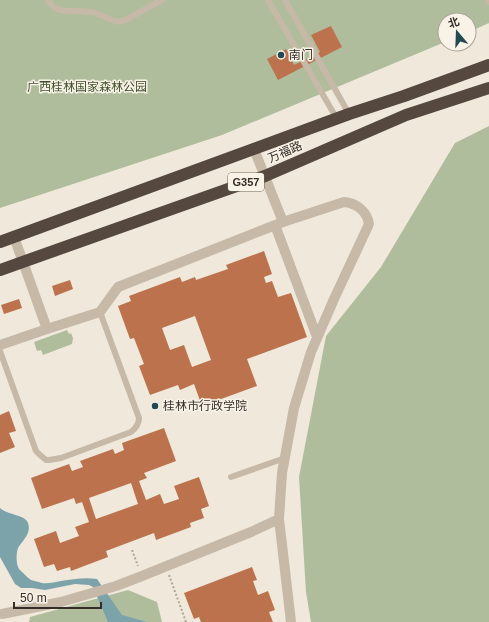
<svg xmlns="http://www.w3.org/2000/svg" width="489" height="622" font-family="Helvetica,'Noto Sans SC',sans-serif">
  <rect width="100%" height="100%" fill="#efe8db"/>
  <path fill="#afbd9c" d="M0 0H489V23L469 32V20H445V42L222 135 0 208Z
    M489 126V622H311L306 592 299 477 326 336 381 267 455 143Z
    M67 330 69 334 71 333 73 338 72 344 43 355 41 350 37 351 34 342Z
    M128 590 157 602 162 622H29L30 617Z"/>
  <path fill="#7ca3aa" d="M0 508C6 514 23 515 27 521 33 532 23 540 18 548 16 554 16 564 19 569 21 571 28 578 31 580 34 581 39 582 42 583 48 584 55 582 61 581 73 579 85 577 97 579L122 615 147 622H108L93 587 89 585 75 584 45 590 32 588H21L15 584 0 557Z"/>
  <path fill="#bc734d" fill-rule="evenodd" d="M331 26 342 47 278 80 267 59 286 49 294 65 320 52 311 35Z
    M264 251 272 274 264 277 266 283 272 281 278 297 291 293 307 337 247 359 257 386 202 406 194 384 180 390 178 385 150 395 139 366 144 364 134 338 130 339 118 306 131 301 129 296 180 277 182 282 195 277 196 280 228 269 226 265ZM195 316 211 360 192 367 184 345 170 350 162 328Z
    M70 280 73 289 55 296 52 286Z
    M19 299 22 308 4 314 1 305Z
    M9 411 16 431 9 433 15 447 0 453V415Z
    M164 428 176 461 144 473 147 478 139 481 146 500 160 494 164 504 179 499 174 486 199 477 209 506 201 509 204 518 190 523 191 527 156 540 154 533 106 551 108 557 71 571 70 567 57 571 54 564 44 567 34 539 56 531 60 543 79 536 75 527 89 522 82 502 76 504 74 498 42 509 31 478 69 464 72 471 83 467 80 461 113 449 115 454 124 450 122 443ZM131 483 138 504 96 519 89 498Z
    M252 567 257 580 253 581 258 595 268 591 275 610 269 612 273 622H201L199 617 194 619 184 593Z"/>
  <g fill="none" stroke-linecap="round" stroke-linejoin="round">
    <path stroke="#b2a393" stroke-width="2" stroke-dasharray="2 2" stroke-linecap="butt" d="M132 550 138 566
      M169 575 186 622"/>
    <path stroke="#c6b9a8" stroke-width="6" d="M48 0C51 5 55 9 60 10 64 11 69 11 73 11 81 11 91 11 98 14 108 17 115 25 125 20L162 0
      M268 0 337 119
      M285 0 349 114
      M488 0 489 2
      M0 351 36 451 40 455 46 460H49L61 458 131 432C136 428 139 424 139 418L100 312
      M231 477 285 458"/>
    <path stroke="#c6b9a8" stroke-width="10" d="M254 149 283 222
      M275 225 317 337
      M0 345 47 329 14 237
      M279 519 291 622
      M2 614 61 602 116 586 142 576 251 532 279 519 282 473 294 408 311 352 334 299 369 224C367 211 356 203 344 202L283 222 118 287 100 312 47 329"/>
    <path stroke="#54483f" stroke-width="12" d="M0 242 349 114 404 96 489 65
      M0 270 265 176 406 115 489 88"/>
  </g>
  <g fill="#214a52" stroke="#f8f2e7" stroke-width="1.5">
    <circle cx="281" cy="55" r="4"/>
    <circle cx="155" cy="406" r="4"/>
  </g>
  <g text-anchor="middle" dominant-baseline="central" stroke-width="3" stroke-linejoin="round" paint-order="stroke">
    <rect fill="#f8f2e7" stroke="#6f6861" stroke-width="1" x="228" y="173" width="36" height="18" rx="3"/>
    <g font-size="11" font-weight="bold" fill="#342d28">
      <text x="246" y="182">G357</text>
    </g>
    <g font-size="12" fill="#342d28" stroke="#f8f2e7" text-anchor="start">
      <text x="289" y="55">南门</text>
      <text x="163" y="406">桂林市行政学院</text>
    </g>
    <g font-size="12" fill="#40502d" stroke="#f8f2e7">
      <text x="87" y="87">广西桂林国家森林公园</text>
    </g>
    <g font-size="12" fill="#342d28" stroke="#f8f2e7">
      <text transform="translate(285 152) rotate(-23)">万福路</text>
    </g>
  </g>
  <g transform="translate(457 32) rotate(341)"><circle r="19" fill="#f8f2e7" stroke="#aaa39b"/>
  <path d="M0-3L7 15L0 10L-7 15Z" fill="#214a52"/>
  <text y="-6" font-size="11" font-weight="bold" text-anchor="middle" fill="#342d28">北</text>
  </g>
  <path d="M14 602v6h87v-6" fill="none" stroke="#342d28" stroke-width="2"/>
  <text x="20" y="602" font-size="12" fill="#342d28" stroke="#f8f2e7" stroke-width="3" paint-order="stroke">50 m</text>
</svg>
